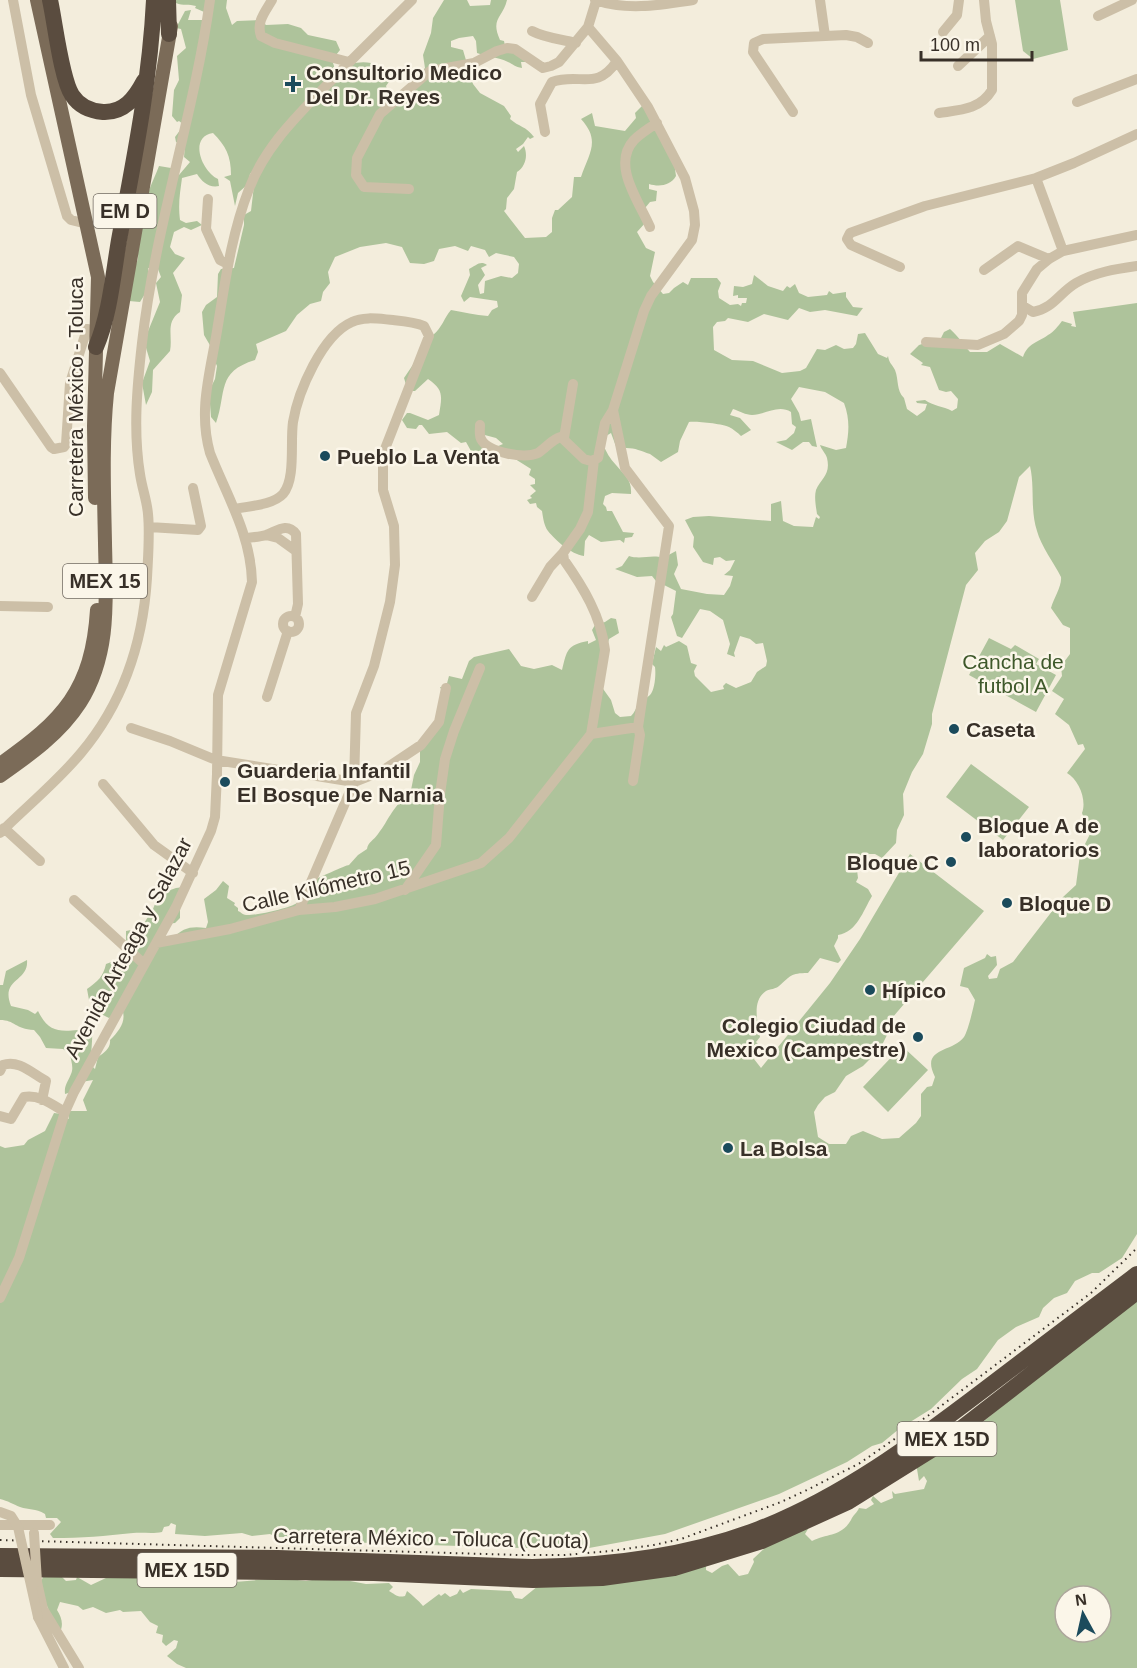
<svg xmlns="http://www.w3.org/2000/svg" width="1137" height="1668" font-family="Helvetica,sans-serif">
  <rect width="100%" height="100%" fill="#f3eddc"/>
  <path fill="#aec39b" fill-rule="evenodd" d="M175 0H227L226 8 232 25 237 21 261 20 266 25 288 24 301 28 308 35 336 41 340 50 332 60 336 72C356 58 376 59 393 76L386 86 392 102 425 68 423 55 431 33 433 18 444 0H467L470 6 490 5 491 0H507C503 18 490 18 500 40L504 41 505 46 531 62H521L522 68C515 67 513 64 508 62 498 57 487 57 477 53L476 41 473 36 459 38 451 41V47L463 50 473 84 480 93 504 106 511 116 510 119C519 127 526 126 534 137L530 139 528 137 523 144 516 149 518 152 524 146C528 155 526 166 517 172L514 189 507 198 506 209 504 211 525 238 546 237 552 232V218L555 210H558L572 197 574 177H581C589 153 601 141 581 119L592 113 595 126 625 131 636 118 635 113 643 105 674 162 676 176C670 186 659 187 649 184V189L657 191 656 201 650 202 645 208 646 222 637 232 646 248 655 252 650 276 653 282 663 294 669 293 674 288 683 282 688 285 691 278H717L721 283 718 291 719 298 730 305 738 304 741 306 742 303H746L747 298H738V295L733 296 734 286 743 287 752 284 754 275 768 286 783 291 787 286 790 288 795 284 799 293 808 297 827 295 829 291 833 294 846 292V297L853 307 863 308 857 316 825 310 810 312 799 308 788 320 764 314 748 322 728 318 725 321 717 322 713 327 714 350 732 360 753 361 782 373 800 371 806 368 817 349 825 350 836 345 844 349 853 348 856 344 858 334 865 333 878 354 887 358 888 356C889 363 892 364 895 370 899 380 896 390 904 398L907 409 917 416 925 410 927 404 917 403 916 401 925 400C933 406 943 406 952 411L957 408 958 399 951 391 946 392 939 390 930 367 921 365 923 363 910 354 919 345 941 338 944 332 950 329C958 336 963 344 970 352H987L1000 344 1023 357C1028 343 1037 343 1048 335 1054 332 1058 326 1062 321L1072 324 1071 326 1076 327 1073 312 1137 303V1234L1122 1258 1099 1273H1092L1075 1281 1067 1293 1054 1298 1043 1308 1039 1317 1016 1327 998 1340 977 1369 962 1379 931 1409 899 1429 882 1443 872 1446 847 1462 779 1494 665 1534 589 1548H520L313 1541 305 1537H276L270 1534 252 1536 242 1533 205 1536 175 1534 176 1525 171 1523 169 1526 164 1527 162 1532C152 1534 143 1532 133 1533 105 1536 82 1538 53 1538L50 1534 61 1522 57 1518H46L45 1514C35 1508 29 1510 20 1507 13 1504 8 1501 0 1499V1146L5 1148 24 1145 28 1140 45 1131 54 1113 62 1114 69 1119 68 1111H87L83 1100 93 1080 81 1082 78 1090 65 1094C64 1085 68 1082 71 1074 74 1068 71 1061 70 1054L63 1049 46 1048 40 1037 34 1030C15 1029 15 1020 0 1020V985H3L6 971 27 960C29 982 0 978 11 1006L28 1010 35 1014 38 1011C48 1031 57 1032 78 1030 83 1029 87 1030 92 1029 93 1042 90 1053 92 1066L95 1069 98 1057C104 1053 111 1048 110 1040 119 1031 127 1021 122 1009L109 1018 95 1011 97 1008 89 1000 87 989C98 981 103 977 106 964L122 958 126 943V931L141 928 153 909 159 894 176 888 184 887 180 900V918L175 923 166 924 163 937 172 939C183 928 190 926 206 928L208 922 204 899 216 890 223 881 229 886 227 898 235 903 234 905 238 908V911C241 912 243 915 246 915 255 916 290 908 297 903 304 897 307 886 314 880 316 879 346 865 349 865L358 855 367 849C368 842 374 840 378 834 389 820 394 803 410 795L414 775 420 762V749L439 714 442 691 440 687H446L449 676 462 679 469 661 474 657 509 649 521 666 534 669 552 665 562 670C567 650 567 645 588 641V644L596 640 592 630 595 625 605 622 611 618 616 619 619 633 609 639 603 659 601 686 611 700 615 713 620 717 631 716C635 712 635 709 639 704 642 700 646 699 650 695 655 690 656 674 655 667L652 664 656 647 661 651 664 645 666 647 679 641 687 646 691 663 697 665 694 671 695 676 711 692 724 689 723 686 726 683 736 688 751 682 757 672 766 666 767 661 763 643 756 644 750 639 740 636 734 653 735 657 727 654 730 644 723 620 710 611 700 609 682 638 677 636 671 617 673 614 676 591 656 581 652 576 637 577 615 569 622 566 629 556C641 560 652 554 663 558L676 551 678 565 674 574 681 589 707 594 724 595 730 586 733 576 724 575 730 570 735 560 726 561 720 557 714 558 713 565 703 562 693 547 694 537 685 520 693 517 709 516 771 521V504L781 501 783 521 794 526 813 527 816 517 819 519 820 517 817 514C816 507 814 497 816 490 821 478 831 475 827 458 826 454 821 449 820 445L836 450 846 448C849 432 850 419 844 403L825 392 799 387 791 399 799 413 801 421 811 419 817 447 812 446 809 442H803L792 450 776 442 786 440 794 433 796 427 792 424 791 412C778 404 765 415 752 415 746 415 739 411 733 409L730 415 740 418 751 430 741 436C738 433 733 429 729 427 723 424 696 421 689 422L680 441 678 452 661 462 650 454C638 450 632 446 617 449L611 433 606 436 603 444C606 452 610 459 616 465 624 475 632 479 631 494L612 493 605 496 603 504 606 507 607 511H612L623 532 634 533 632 537 625 538 624 543 620 540 601 542 589 535 585 541 584 556C571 554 556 541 548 531 544 526 543 517 542 511L537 507 536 503 530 504 527 500 532 498 530 496 536 491 530 485 535 484V479L529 475 531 469 496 447 503 444 496 438 481 434 489 448 482 455 483 461H480L477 465 474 463 470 456H475L478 452 471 451 466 442 461 443 447 432 429 434 422 425H419L416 429 407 428 402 420 407 413H410L428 420 439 415C442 396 444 390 428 379L415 391H408L404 378 433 335C442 328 444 318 451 310 464 312 475 315 488 316L492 310 498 307 497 301 470 297 464 302 461 296 470 275 469 269C476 266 480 260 487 265L481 268 485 275 478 285 480 294 484 293 485 281 501 276 512 278 518 273 519 264 514 257 496 253 489 257 485 250 471 246 468 251 455 246 439 249 434 261 424 264 410 263 402 247 386 243 360 247 335 257 328 272 330 283 323 292 321 301 310 304 297 315 286 331 256 344 258 352 255 360C216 372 227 392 216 423L211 417 209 391 215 379 217 366 213 357 211 347 204 335 202 312 206 305 217 297 218 274 221 269 234 268 244 225V215L251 211 254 185 259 164 250 174 248 184 238 193 235 206 230 181 224 177 231 175C231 156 226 146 213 133 188 137 202 172 218 179L219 186C209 188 202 182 197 174L182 178C180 193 178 204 180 220L186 223 197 221 202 225 191 230 184 227 174 232 170 247 175 254 185 258 173 273 182 295 180 312C165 322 173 336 170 351L153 370 152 392 146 405 142 383 150 361 144 341 160 302 156 283 161 277 158 269 148 268V289L140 302 129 301 128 273C143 260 138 254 134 236L147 217C144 194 152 185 159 166L171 168 173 174 179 175 190 162 184 157 185 145 176 142 175 137 184 125 179 121 177 122 172 116 174 90 179 80 177 56 186 48 181 29 176 28 185 11 191 10 188 20H212L211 15 195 8 196 6C189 4 183 6 176 3ZM1030 466C1035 488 1030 510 1037 531 1041 546 1054 563 1061 577 1062 586 1054 598 1051 608L1063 625 1070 628V654L1061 666 1062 676 1052 691 1064 699 1055 714 1069 725 1078 745 1083 744 1085 749 1067 773C1079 780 1087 800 1082 813 1085 820 1085 829 1090 834L1085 844 1081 847 1076 885 1063 897 1013 962 1000 969 997 978 989 979 988 976 997 965 996 956 991 957 987 954 985 958 964 968 960 986 968 988 975 1000C973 1009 968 1031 964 1037 952 1053 920 1047 935 1077L932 1086 927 1087 921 1094V1116L916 1123 899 1138 882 1139 863 1131 851 1136 846 1144H829L818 1137 814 1112 818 1105 825 1097 835 1092 846 1076 863 1066 880 1049 887 1035 886 1025 984 911 910 854 860 939 830 983 761 1068 754 1059 756 1050 759 1045 756 1042 760 1037C758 1023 751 1001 766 991 770 989 776 989 779 986 791 976 790 973 808 973L820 958 838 963 841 960 834 946 838 938V935C857 932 863 911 872 896L868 889 856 882 858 878 857 870 869 854H875L882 858 896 843 897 830 904 815 903 794 912 772 923 754 932 724V714L966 585 978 570 975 553 985 541 999 532 1007 521 1019 477Z
    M1015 0H1060L1068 50 1033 59 1023 51Z
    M989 638 1011 649 1015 645 1039 659 1036 664 1056 675 1036 712 969 675Z
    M971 764 1029 807 1003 840 946 797Z
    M902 1046 928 1070 888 1112 863 1087Z
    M1137 1296V1668H186L177 1664 167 1656 176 1648 178 1641 174 1640 166 1646 162 1642 163 1635 156 1633 158 1626 150 1622 141 1611 123 1612 120 1610 106 1613 93 1607 83 1610 78 1606 60 1602 57 1610C62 1618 64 1625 59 1634L38 1585 44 1576 60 1575 66 1581 76 1580 77 1577 91 1585 106 1578 163 1577 177 1580 206 1578 235 1582 280 1578 306 1581 318 1579 350 1581 366 1584 389 1583 393 1587 389 1591C395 1594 397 1598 405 1596L407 1591C413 1596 418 1600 423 1606L439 1594 441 1596 445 1593 450 1597 457 1594 460 1589 463 1593 471 1589 511 1591 515 1598 522 1599 538 1586 706 1562V1570L712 1573 722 1566 728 1564 739 1576 748 1574 754 1562 753 1559 766 1547 804 1529H808L805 1534 812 1541C828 1533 841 1537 851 1520 853 1515 857 1513 859 1508L866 1509 874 1504 871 1500 873 1496 881 1503 893 1498 892 1491 895 1494 924 1489 927 1481 924 1476 919 1481 916 1463 957 1441 978 1432 979 1425ZM1065 1596H1101V1632H1065Z"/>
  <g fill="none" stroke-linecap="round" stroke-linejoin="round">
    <path stroke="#ccbfa7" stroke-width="10" d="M13 0 31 95 67 216 71 220 87 224
      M272 0C265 12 256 22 261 36L275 43 349 62
      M595 0C628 11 660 5 693 0
      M820 0 825 36
      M596 1 588 27 617 61 648 107 685 178 694 211 695 225 692 240 651 296 644 311 613 410 625 468 669 526 643 694 638 727 640 735 633 781
      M1098 16 1132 0
      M532 31C545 38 561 39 576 43
      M943 32 957 15 959 0
      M958 66 990 36
      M1077 102 1137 79
      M793 112 753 52 754 43 763 39 846 35 857 37 868 43
      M939 113C959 110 980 110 992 90V44L986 21 984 0
      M545 132 540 104 552 82C580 72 596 92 617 61
      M1036 178 1063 251
      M409 189 364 187 356 175 357 158 380 114 430 71 474 63 497 51 507 48 515 49 543 68 551 66 559 62 588 27
      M208 199 206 229 220 260 228 264
      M650 227C639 201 611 165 634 140 641 133 649 128 657 123
      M900 267 851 245 847 239 850 233 925 206 1036 178 1074 163 1137 134
      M984 270 1018 246 1049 259
      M1023 306 1033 312C1054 308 1059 293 1076 283 1095 272 1116 269 1137 266
      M926 342 978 345 1004 334 1019 321 1022 315V293L1037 269 1049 259 1063 251 1137 235
      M0 373 51 447 54 449 64 447 66 444 70 383 87 329 97 331
      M480 425C480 430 479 435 481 439 488 453 525 459 538 453 546 448 552 439 561 437L584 459 591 461 598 458 605 423 613 410
      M564 438 573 384
      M235 509C249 506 273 505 283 494 296 479 290 442 293 422 298 392 322 335 352 322 364 316 380 319 393 320 403 321 415 322 424 326L429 336 383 454V490L394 526 395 565 390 602 374 666 356 713 354 782 299 910
      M149 527 198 530 201 526 193 488
      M266 535 278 538 296 551
      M246 538C253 537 260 537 266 535 277 531 287 522 296 534L298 604 295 617
      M532 597 550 567 563 553
      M0 606 48 607
      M283 624a8 8 0 1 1 16 0a8 8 0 1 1-16 0Z
      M267 697 288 631
      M131 728 170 741 216 760 354 782 382 771 421 745 439 722 446 688
      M591 734 605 650C601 616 583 587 564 560L563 553 580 529 588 512 594 460
      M103 784 154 845 193 873
      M4 828 40 861
      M0 833C27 806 57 782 81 753 123 703 143 642 147 578 148 557 150 535 148 514 147 501 142 488 140 474 133 431 137 387 142 343 155 227 194 115 210 0
      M405 890 436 845 440 794 445 759 454 731 480 668
      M74 900 144 964
      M156 943 230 929 299 910 335 907 375 899 481 863 509 838 591 734 638 727
      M0 1071 3 1065C18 1059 33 1074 46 1081L42 1100
      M0 1116 11 1119 24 1097C39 1094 53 1105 65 1112
      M0 1298 19 1258 65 1112 74 1092 176 907 211 831 215 817 217 774 218 695 252 582C251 535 227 496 210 453 198 411 210 373 217 331 225 283 231 235 249 189 264 149 293 120 322 90 351 60 382 30 412 0
      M0 1525H50
      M37 1582 43 1609 79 1668
      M38 1617 64 1668"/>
    <path stroke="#7b6b58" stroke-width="14" d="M37 0 98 277 94 426 95 498
      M0 764C63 720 92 690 97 610
      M0 776C30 755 60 734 80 703 111 654 106 598 105 543 104 493 102 443 107 393L171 26"/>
    <path stroke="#5a4c3f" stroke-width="16" d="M50 0C55 22 61 78 72 95 79 106 90 111 103 112 124 113 135 98 144 81
      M168 0 169 34
      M96 347C110 314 113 275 119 240 134 160 150 81 154 0
      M0 1556 278 1558 532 1567C609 1566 686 1557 759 1529 843 1496 914 1443 985 1389 1036 1350 1087 1312 1137 1274
      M0 1569 374 1573 533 1580 602 1578 674 1568 762 1541 848 1502 941 1444 1137 1292"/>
    <path stroke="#383028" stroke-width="2" stroke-dasharray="1.5 4.5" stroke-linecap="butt" d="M0 1540 520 1555H565L610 1551 654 1545 681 1539 781 1502 809 1489 860 1463 929 1415 1091 1293 1137 1248"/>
    <path stroke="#ccbfa7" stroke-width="10" d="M0 1512 11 1516 18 1527 38 1617
      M34 1533 37 1582"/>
  </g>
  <g fill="#1b4b5c" stroke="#fbf6e9" stroke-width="2">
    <path d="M290 75h6v6h6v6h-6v6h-6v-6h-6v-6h6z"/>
    <circle cx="325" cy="456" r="6"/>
    <circle cx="954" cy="729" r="6"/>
    <circle cx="225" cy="782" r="6"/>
    <circle cx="966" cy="837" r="6"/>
    <circle cx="951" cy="862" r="6"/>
    <circle cx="1007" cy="903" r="6"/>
    <circle cx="870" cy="990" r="6"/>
    <circle cx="918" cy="1037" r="6"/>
    <circle cx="728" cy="1148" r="6"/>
  </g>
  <g text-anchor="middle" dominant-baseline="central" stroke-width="5" stroke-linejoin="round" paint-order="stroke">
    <g fill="#fbf6e9" stroke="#726b62" stroke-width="1.5">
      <rect x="93.5" y="194" width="63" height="34" rx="4.5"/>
      <rect x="63" y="564" width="84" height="34" rx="4.5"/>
      <rect x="897.5" y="1422" width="99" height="34" rx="4.5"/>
      <rect x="137.5" y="1553" width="99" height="34" rx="4.5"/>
    </g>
    <g font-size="20" font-weight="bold" fill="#383028">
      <text x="125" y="211">EM D</text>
      <text x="105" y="581">MEX 15</text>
      <text x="947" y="1439">MEX 15D</text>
      <text x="187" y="1570">MEX 15D</text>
    </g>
    <g font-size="21" font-weight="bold" fill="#383028" stroke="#fbf6e9" text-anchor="start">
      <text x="306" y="72">Consultorio Medico<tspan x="306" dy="24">Del Dr. Reyes</tspan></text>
      <text x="337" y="456">Pueblo La Venta</text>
      <text x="966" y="729">Caseta</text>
      <text x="237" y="770">Guarderia Infantil<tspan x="237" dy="24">El Bosque De Narnia</tspan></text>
      <text x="978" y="825">Bloque A de<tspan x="978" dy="24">laboratorios</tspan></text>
      <text x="939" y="862" text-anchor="end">Bloque C</text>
      <text x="1019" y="903">Bloque D</text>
      <text x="882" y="990">Hípico</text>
      <text x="906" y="1025" text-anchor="end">Colegio Ciudad de<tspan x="906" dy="24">Mexico (Campestre)</tspan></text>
      <text x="740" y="1148">La Bolsa</text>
    </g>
    <g font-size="21" fill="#383028" stroke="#fbf6e9">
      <text transform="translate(75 397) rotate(-90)">Carretera México - Toluca</text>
      <text transform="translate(326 886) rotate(-13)">Calle Kilómetro 15</text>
      <text transform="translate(128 948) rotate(-62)">Avenida Arteaga y Salazar</text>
      <text transform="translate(431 1538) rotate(1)">Carretera México - Toluca (Cuota)</text>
    </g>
    <g font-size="21" fill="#3e582a" stroke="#fbf6e9">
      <text x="1013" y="661">Cancha de<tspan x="1013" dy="24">futbol A</tspan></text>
    </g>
  </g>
  <g transform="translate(1083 1614) rotate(352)"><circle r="28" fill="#fbf6e9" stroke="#ada79c" stroke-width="1.5"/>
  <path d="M0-4.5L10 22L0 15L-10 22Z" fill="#1b4b5c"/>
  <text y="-9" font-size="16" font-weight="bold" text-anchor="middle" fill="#383028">N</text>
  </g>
  <path d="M921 51v9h111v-9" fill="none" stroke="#383028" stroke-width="3"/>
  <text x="930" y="51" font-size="18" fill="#383028" stroke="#fbf6e9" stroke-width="4.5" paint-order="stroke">100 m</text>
</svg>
